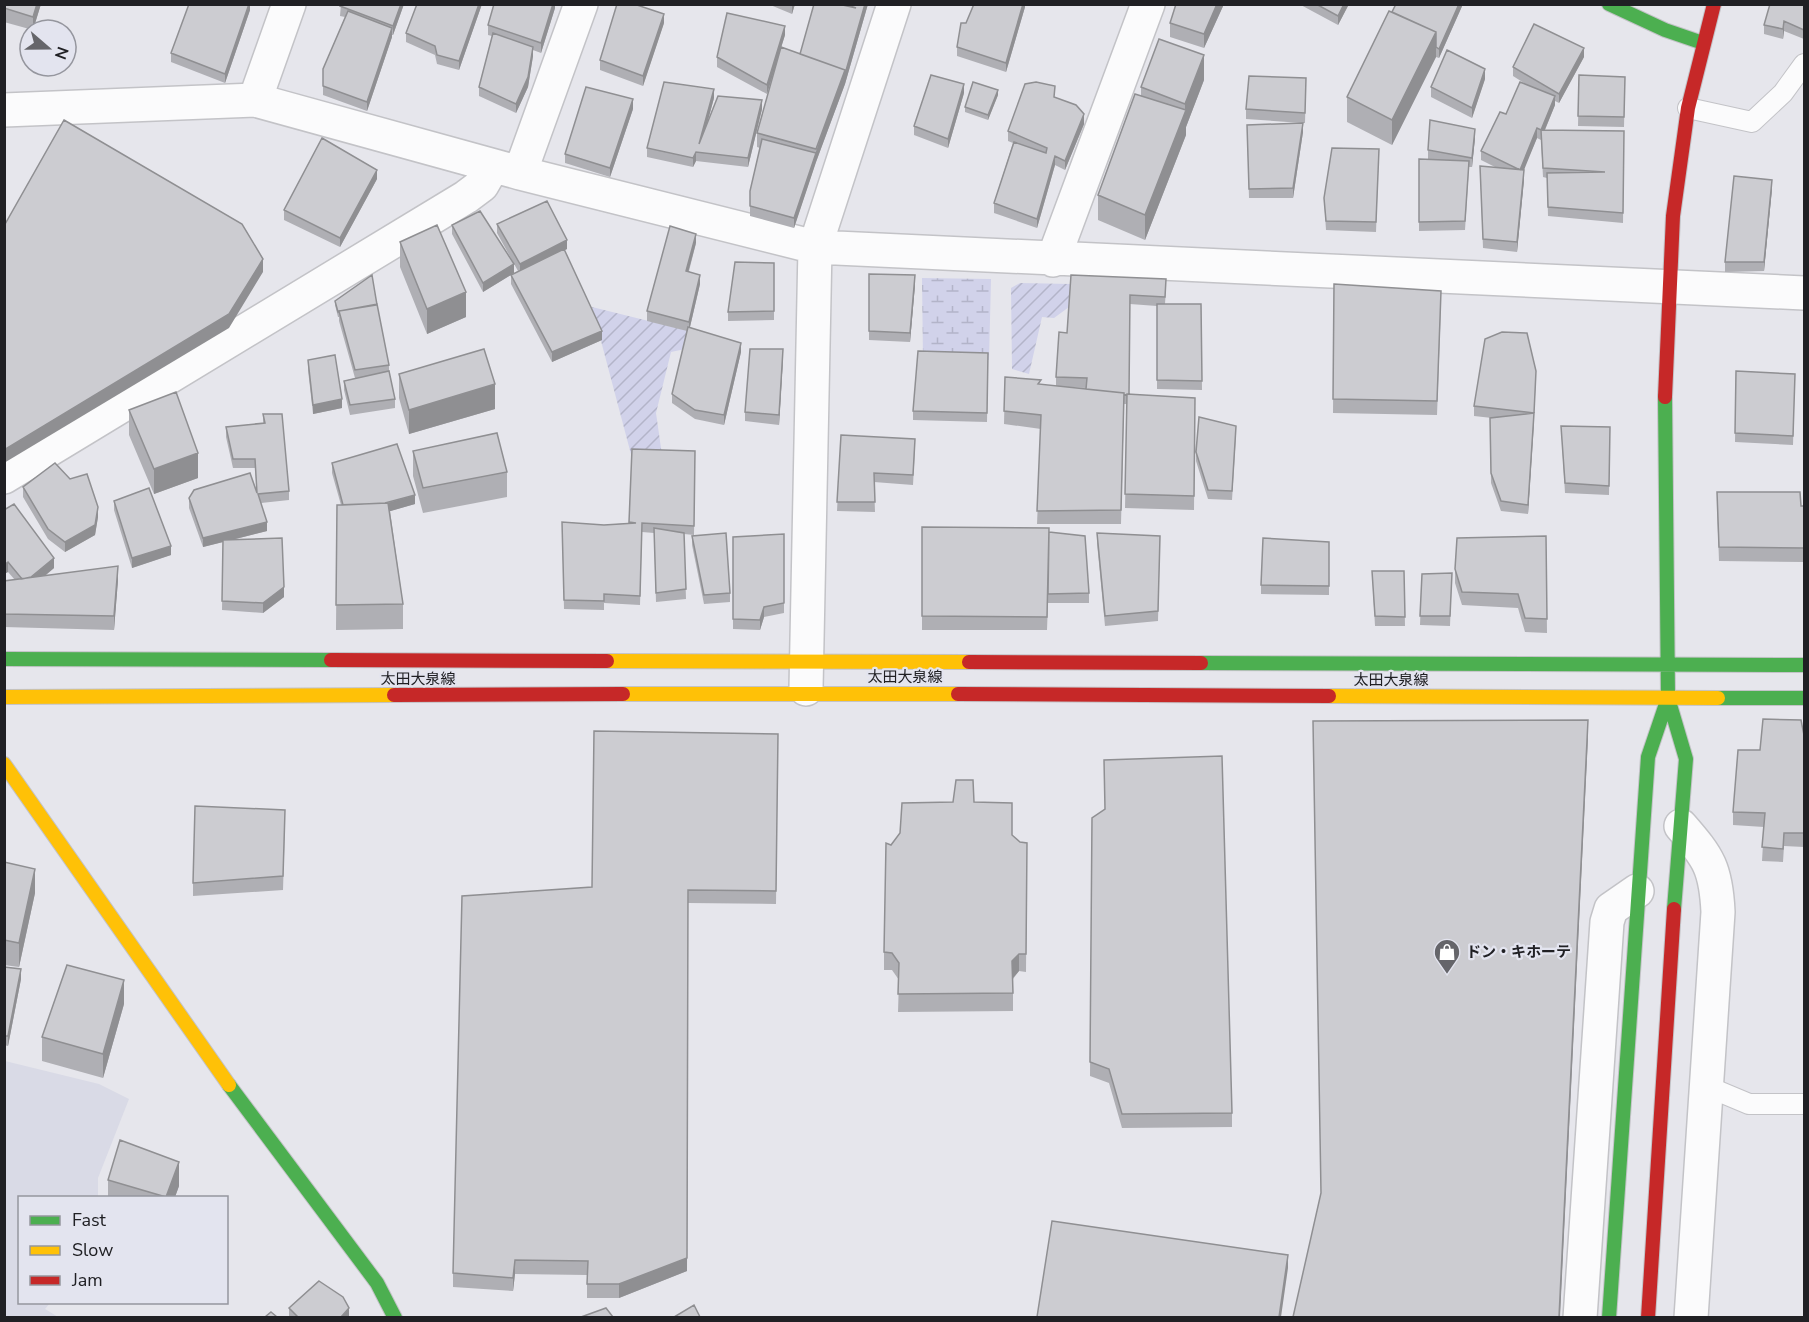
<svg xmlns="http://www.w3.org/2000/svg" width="1809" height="1322" font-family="'Nunito Sans','Noto Sans JP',sans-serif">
  <defs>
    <pattern id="wetland-marsh" width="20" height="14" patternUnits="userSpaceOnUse" patternTransform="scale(1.5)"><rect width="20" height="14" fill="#d1d2ea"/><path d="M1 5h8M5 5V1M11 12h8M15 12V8" fill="none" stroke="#b3b4c9"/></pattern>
    <pattern id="garden-furrows" width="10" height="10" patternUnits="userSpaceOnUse" patternTransform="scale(1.5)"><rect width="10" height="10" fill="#d1d2ea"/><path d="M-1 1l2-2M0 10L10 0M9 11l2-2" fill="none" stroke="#b3b4c9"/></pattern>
  </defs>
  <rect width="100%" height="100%" fill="#e6e6ec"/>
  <path fill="#d9dae6" d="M5 1061 99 1084 129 1099 98 1178V1197L20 1198V1302L50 1303 45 1309 58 1317H5Z"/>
  <path fill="url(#wetland-marsh)" d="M922 278 991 279 989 360H923Z"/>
  <path fill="url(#garden-furrows)" d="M1020 283 1071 284 1069 307 1054 318 1042 317 1029 374 1012 369 1011 288Z
    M592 307 689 331 685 349 671 352 656 413 662 455 632 458Z"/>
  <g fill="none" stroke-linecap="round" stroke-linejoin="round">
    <g stroke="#c3c3c7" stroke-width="22">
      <path id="lane" d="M1688 108 1752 122 1783 93 1804 64
        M1706 1086 1749 1104H1804"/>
    </g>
    <g stroke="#c3c3c7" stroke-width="36">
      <path id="street" d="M255 100 289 4
        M4 110 255 100 520 173 815 247 1804 293
        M520 173 581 4
        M1053 260 1148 4
        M4 477 466 197 482 185 493 166
        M806 689 815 247 894 4
        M1681 826C1709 858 1716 869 1718 912L1691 1318
        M1580 1318 1607 922 1611 909 1637 891"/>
    </g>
    <g stroke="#c3c3c7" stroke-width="16">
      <path id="fast" d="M1609 4 1665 30 1703 43
        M1665 397 1668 698 1686 759 1674 909
        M4 659 331 660
        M1201 663 1804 665
        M1718 698H1804
        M229 1085 377 1283 395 1318
        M1609 1318 1648 757 1668 698"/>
    </g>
    <g stroke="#c3c3c7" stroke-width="16">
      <path id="slow" d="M607 661 969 662
        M623 694H958
        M1329 696 1718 698
        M4 697 394 695
        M4 764 229 1085"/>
    </g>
    <g stroke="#c3c3c7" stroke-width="16">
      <path id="jam" d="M1665 397 1673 216 1688 108 1714 4
        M331 660 607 661
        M969 662 1201 663
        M958 694 1329 696
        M394 695 623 694
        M1648 1318 1674 909"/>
    </g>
    <use href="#lane" stroke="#fbfbfc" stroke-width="20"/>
    <use href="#street" stroke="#fbfbfc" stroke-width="33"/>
    <use href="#fast" stroke="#4caf50" stroke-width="14"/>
    <use href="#slow" stroke="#ffc107" stroke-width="14"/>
    <use href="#jam" stroke="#c62828" stroke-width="14"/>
  </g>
  <path fill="#afafb4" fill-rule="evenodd" d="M4 4H41L33 30 4 22Z
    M250 4V10L225 83 171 62V53Z
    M341 4H404L393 35H392V37L367 111 323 95V69L345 17 340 16Z
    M417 4H482L459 70 437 64 435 55 406 42V33Z
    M555 4V8L541 53 533 50V56L528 87 516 113 479 96V87L492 36 488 35V25Z
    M768 4H795L792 14Z
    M814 4H868L845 84 816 162 794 228 750 216V191L760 148 757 147V133L781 49 767 94 717 67V57L785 35 781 47 800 54Z
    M1025 4V7L1006 72 957 56V47Z
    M1224 4 1204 48 1170 37V23Z
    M1299 4H1349L1338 25Z
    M1396 4H1463L1439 58 1436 57 1392 145 1347 122V97Z
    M1804 4V39L1784 31 1783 39 1764 34V25Z
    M664 23 643 86 600 70V60Z
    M1584 57 1559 103 1555 101V105L1545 130 1624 131 1623 223 1548 216 1547 178 1543 177 1541 140 1537 138 1523 170 1524 180 1517 252 1483 248 1480 166 1497 168 1481 160V151L1527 85 1513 76V67Z
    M1579 75 1625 77 1624 127 1578 126Z
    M1306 78 1305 123H1303V132L1293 198H1249L1247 125 1302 123 1246 119V109Z
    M1485 79 1472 118 1431 97V87Z
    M1204 80 1186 127V135L1145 240 1098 220V195L1141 96V87Z
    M964 93 948 148 914 135V126Z
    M998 95 988 120 965 112V107Z
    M1055 97 1084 124 1065 170 1055 165 1037 228 994 213V203L1013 143 1008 141V131Z
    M714 98 707 124 762 109 748 167 696 161 693 167 647 157V148Z
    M633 109 610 177 565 163V154Z
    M1475 138 1472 167H1469L1465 230 1419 231V159H1428V150Z
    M1379 149 1376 232 1326 230 1324 198Z
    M377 179 340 247 284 220V210Z
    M1772 189 1764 271 1725 272V262Z
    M497 224 567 249 564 250 602 340 552 362 511 284V275L483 292 452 234V225L514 273 518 271 497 233Z
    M400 242 466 317 427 334 400 267Z
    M696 243 689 271 700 284 690 327 741 352 724 425 695 419 672 403V394L687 331 647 321V311Z
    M774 263V320L728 321V312Z
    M869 274 915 285 910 342 869 340Z
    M1071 275 1166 288 1165 304H1201L1202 390 1157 389V306L1130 304 1129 394 1195 398 1194 510 1125 508 1127 404H1124L1121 524H1037L1041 429 1004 424 1005 377 1041 385 1056 386V377L1067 333ZM1062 387 1086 388V389Z
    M1334 284 1441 305 1437 415 1333 413Z
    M335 301 377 305 389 365V371L395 399V408L350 415 344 390V381L355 378 339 321V317H338L335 305Z
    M988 353 987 422 913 420V411Z
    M783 358 779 425 745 421V412Z
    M308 360 342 408 313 414 308 370Z
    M1736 371 1795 374 1793 445 1735 442Z
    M399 374 495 409 409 434 399 398Z
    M1536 380 1528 514 1501 511 1491 483 1490 418H1492L1474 416V406Z
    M129 410 198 478 154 494 129 435Z
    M263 414 289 491V500L261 503 267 531 232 540 284 597 263 613 222 610 223 542 203 547 189 508V498L257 491 255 468H233L226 437V427L263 423Z
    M1561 426 1610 427 1609 495 1565 493Z
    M841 435 915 448 913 485 874 482 875 512 837 511Z
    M1236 435 1232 500 1208 499 1196 461V452Z
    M632 449 695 451 694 535 684 534 686 599 656 602 654 533 642 532 640 605 604 603V610L564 609 562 522 604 525 629 523Z
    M413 451 507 472V497L423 513 413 476Z
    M332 463 415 504 390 511 403 604V629L336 630 337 505H341L332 473Z
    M23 487 98 517 95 535 65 552 48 539 23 497Z
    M114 501 171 555 132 568 114 510Z
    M1717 506H1804V562L1719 561Z
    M4 510 54 568 45 576 118 580 114 630 4 627V581L15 580 8 572 4 574Z
    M922 527 1049 532 1089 593V603H1048L1047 630H922Z
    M1097 533 1160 536 1158 621 1105 626 1097 543Z
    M784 534V613L764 617 760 630 733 629V537Z
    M692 536 730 593V602L704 604 692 545Z
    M1546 536 1547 633 1525 632 1518 608 1462 605 1455 583V569Z
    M1372 571H1404L1405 626H1375Z
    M1452 573 1450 626 1420 625 1422 574Z
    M1261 585 1329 586V595L1261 594Z
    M778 734 776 904 688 903 687 1271 619 1298H587V1275L515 1274 513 1291 453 1287V1273L592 887Z
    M1804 735V847L1784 846 1783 862 1762 861 1764 827 1733 825V812Z
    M974 802 1012 835 1020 842 1027 843 1026 972 1019 971 1013 979V1011L898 1012 899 980 892 970H884V952L891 845 900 833Z
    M1092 818 1232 1113V1127L1122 1128 1109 1083 1090 1076Z
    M285 823 283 890 193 896V883Z
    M4 862 35 893 19 967 4 965Z
    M4 967 21 979 8 1046 4 1045Z
    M124 1004 103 1078 42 1061V1037Z
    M108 1180 179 1186 175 1197H108Z
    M289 1308 349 1317H289Z"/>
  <path fill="#8f8f92" d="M37 4H41L33 30V17Z
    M249 4H250V10L225 83V74Z
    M401 4H404L393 35V26Z
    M479 4H482L459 70V61Z
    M553 4H555V8L541 53V43Z
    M795 4 792 14V5Z
    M865 4H868L845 84 816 162 794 228V218Z
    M1023 4H1025V7L1006 72V63Z
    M1217 4H1224L1204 48V34Z
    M1344 4H1349L1338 25V16Z
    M1459 4H1463L1439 58V49Z
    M664 14V23L643 86V76Z
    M1784 21V31L1783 39V29Z
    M785 26V35L767 94V85Z
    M392 28V37L367 111V102Z
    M1436 32V57L1392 145V120Z
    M533 47V56L528 87 516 113V104Z
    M1584 48V57L1559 103V94Z
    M1204 55V80L1186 127V135L1145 240V215L1185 112V104Z
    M1485 69V79L1472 118V108Z
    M964 84V93L948 148V139Z
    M714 89V98L699 153V144Z
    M998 90V95L988 120V115Z
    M1555 96V105L1541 139V130Z
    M633 99V109L610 177V168Z
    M762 100V109L748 167V158Z
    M1084 114V124L1065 170V161Z
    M1303 123V132L1293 198V188Z
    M1537 128V138L1520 180V170Z
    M1475 129V138L1472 167V158Z
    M696 152V161L693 167V158Z
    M1055 156V165L1037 228V219Z
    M377 170V179L340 247V238Z
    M1524 170V180L1517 252V242Z
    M1772 180V189L1764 271V262Z
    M696 234V243L686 280V271Z
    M567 240V249L520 274V264Z
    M263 259V272L229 328 4 463V450Z
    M514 264V273L483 292V283Z
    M700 275V284L689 331V322Z
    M915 275V285L910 342V333Z
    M466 292V317L427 334V309Z
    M602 331V340L552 362V352Z
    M741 343V352L724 425V415Z
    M783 349V358L779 425V415Z
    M495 384V409L409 434V410Z
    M342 399V408L313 414V405Z
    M1534 413V423L1528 514V505Z
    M198 453V478L154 494V469Z
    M415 495V504L346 524V515Z
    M98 507V517L95 535 65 552V542Z
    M267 522V531L203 547V538Z
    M171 546V555L132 568V558Z
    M54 558V568L25 592V583Z
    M8 562V572L4 574V565Z
    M118 566V580L114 630V616Z
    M284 587V597L263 613V603Z
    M764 607V617L760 630V620Z
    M1588 720V738L1560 1317H1559Z
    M35 869V893L19 967V943Z
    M688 890 687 1271 619 1298V1284Z
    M1019 954V971L1012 979V961Z
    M21 969V979L8 1046V1036Z
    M124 980V1004L103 1078V1054Z
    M179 1162V1186L175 1197H166Z
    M1288 1255V1268L1281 1317H1279Z
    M515 1260V1274L513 1291V1278Z
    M349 1308V1317H341Z"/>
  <path fill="#ccccd1" stroke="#8f8f92" stroke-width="1.5" d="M4 4H37L33 17 4 8Z
    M189 4H249L225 74 171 53Z
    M341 4H401L393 26 340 6Z
    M417 4H479L459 61 437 55 435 46 406 33Z
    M494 4H553L541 43 488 25Z
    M617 4H634L664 14 643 76 600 60Z
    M814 4H838L856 8 845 4H865L845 74V70L800 54Z
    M974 4H1023L1006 63 957 47 961 23H966Z
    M1176 4H1217L1204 34 1170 23Z
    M1316 4H1344L1338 16Z
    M1396 4H1459L1439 49 1436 47V32L1392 12Z
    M1770 4H1804V30L1784 21 1783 29 1764 25Z
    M348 11 392 28 367 102 323 86V69Z
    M1389 11 1436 32 1392 120 1347 97Z
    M727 13 785 26 767 85 717 57Z
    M1534 24 1584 48 1559 94 1513 67Z
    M493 33 533 47 528 77 516 104 479 87Z
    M1159 39 1204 55 1185 104 1141 87Z
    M781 47 845 70 816 149 757 133Z
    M1447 50 1485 69 1472 108 1431 87Z
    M931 75 964 84 948 139 914 126Z
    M1579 75 1625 77 1624 117 1578 116Z
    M1249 76 1306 78 1305 113 1246 109Z
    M664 82 714 89 699 144 718 96 762 100 748 158 696 152 693 158 647 148Z
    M973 82 998 90 988 115 965 107Z
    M1036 82 1055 86 1054 97 1076 105 1084 114 1065 161 1055 156 1037 219 994 203 1014 142 1046 153 1047 148 1008 131 1025 84Z
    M1520 82 1555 96 1541 130 1537 128 1520 170 1481 151 1500 112 1506 114Z
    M586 87 633 99 610 168 565 154Z
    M1135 94 1186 110 1145 215 1098 195Z
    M64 120 242 224 263 259 229 314 4 450V226Z
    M1430 120 1475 129 1472 158 1428 150Z
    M1303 123 1293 188 1249 189 1247 125Z
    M1541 130 1624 131 1623 213 1548 207 1547 173 1605 172 1543 168Z
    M322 138 377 170 340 238 284 210Z
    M762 139 816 153 794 218 750 206V191Z
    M1332 148 1379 149 1376 222 1326 221 1324 198Z
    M1419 159 1469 161 1465 221 1419 222Z
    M1480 166 1524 170 1517 242 1483 239Z
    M1734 176 1772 180 1764 262H1725Z
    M547 201 567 240 520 264 497 224Z
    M480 211 514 264 483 283 452 225Z
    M437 225 466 292 427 309 400 242Z
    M670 226 696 234 686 271 700 275 689 322 647 311Z
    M564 249 602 331 552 352 511 275Z
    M735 262 774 263V311L728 312Z
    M869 274 915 275 910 333 869 331Z
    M372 275 377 305 339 311V312H338L335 301Z
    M1071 275 1166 279 1165 297 1130 295 1129 394 1124 395V393L1086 389 1087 378 1056 377 1059 332 1067 333Z
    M1334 284 1441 291 1437 401 1333 399Z
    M377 304 389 365 355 370 339 311Z
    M1157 304H1201L1202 381 1157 380Z
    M688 327 741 343 724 415 695 410 672 394Z
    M1502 332 1527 333 1536 371 1534 413 1474 406 1485 339Z
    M484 349 495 384 409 410 399 374Z
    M750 349H783L779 415 745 412Z
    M918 351 988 353 987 413 913 411Z
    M335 355 342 399 313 405 308 360Z
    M389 371 395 399 350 405 344 381Z
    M1736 371 1795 374 1793 436 1735 433Z
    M1005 377 1041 380 1038 384 1124 393 1121 510 1037 511 1041 415 1004 411Z
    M176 392 198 453 154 469 129 410Z
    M1127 394 1195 398 1194 496 1125 494Z
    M1534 413 1528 505 1501 501 1491 473 1490 418Z
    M263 414H282L289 491 258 494 267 522 203 538 189 498 194 490 250 473 257 493 255 459H233L226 427 265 423Z
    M1199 417 1236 426 1232 491 1208 490 1196 452Z
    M1561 426 1610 427 1609 486 1565 483Z
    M497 433 507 472 423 488 413 451Z
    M841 435 915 439 913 475 874 473 875 502H837Z
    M397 444 415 495 385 503 343 505 332 463Z
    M632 449 695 451 694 526 642 523 640 596 604 594V601L564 600 562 522 604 525 636 523 629 522Z
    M55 463 70 479 87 474 98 507 95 525 65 542 48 529 23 487Z
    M149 488 171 546 132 558 114 501Z
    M1717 492H1800L1801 506H1804V548L1719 547Z
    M388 503 403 604 336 605 337 505Z
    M14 504 54 558 31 577 22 579 8 562 4 565V510Z
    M922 527 1049 528 1047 617 922 616Z
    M654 528 684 533 686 589 656 593Z
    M1049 532 1085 536 1089 593 1048 594Z
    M726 533 730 593 704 595 692 536Z
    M1097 533 1160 536 1158 611 1105 616Z
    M784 534V603L764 607 760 620 733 619V537Z
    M1546 536 1547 619 1525 618 1518 594 1462 592 1455 569 1457 538Z
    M282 538 284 587 263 603 222 601 223 540Z
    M1263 538 1329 542V586L1261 585Z
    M118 566 114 616 4 614V581Z
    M1372 571H1404L1405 617 1375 616Z
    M1452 573 1450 616H1420L1422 574Z
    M1763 719 1801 720 1804 735V833H1784L1783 849 1762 847 1765 813 1733 812 1738 750H1760Z
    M1588 720 1559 1317H1293L1321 1193 1313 721Z
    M594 731 778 734 776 891 688 890 687 1258 619 1284H587L588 1261 515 1260 513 1278 453 1273 462 896 592 887Z
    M1222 756 1232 1113 1122 1114 1109 1069 1090 1062 1092 818 1105 809 1104 760Z
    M956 780H973L974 802 1012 803V835L1020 842 1027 843 1026 954H1019L1012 961 1013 993 898 994 899 963 892 953 884 952 886 843 891 845 900 833 902 803 953 802Z
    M195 806 285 810 283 876 193 883Z
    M4 862 35 869 19 943 4 940Z
    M67 965 124 980 103 1054 42 1037Z
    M4 967 21 969 8 1036H4Z
    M120 1140 179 1162 166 1197 108 1180Z
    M1052 1221 1288 1255 1279 1317H1037Z
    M319 1281 343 1297 349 1308 341 1317H298L289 1308Z
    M694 1305 700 1317H674Z
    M606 1308 613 1317H581Z
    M271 1312 277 1317H265Z"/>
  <defs>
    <g id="shop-pin" transform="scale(1.35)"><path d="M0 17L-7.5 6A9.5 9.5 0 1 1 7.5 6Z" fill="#65656a" stroke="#e3e4ef"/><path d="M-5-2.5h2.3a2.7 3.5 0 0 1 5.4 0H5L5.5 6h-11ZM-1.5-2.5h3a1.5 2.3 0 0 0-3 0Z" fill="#fff"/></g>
  </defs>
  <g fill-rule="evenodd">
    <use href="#shop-pin" x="1447" y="952"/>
  </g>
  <g text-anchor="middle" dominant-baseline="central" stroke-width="4.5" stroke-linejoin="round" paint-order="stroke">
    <g font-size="15" fill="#202024" stroke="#e3e4ef">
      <text x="905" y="677">太田大泉線</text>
      <text x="418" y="679">太田大泉線</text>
      <text x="1391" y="680">太田大泉線</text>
    </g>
    <g font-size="15" font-weight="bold" fill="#202024" stroke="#e3e4ef" text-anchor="start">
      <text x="1466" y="952">ドン・キホーテ</text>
    </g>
  </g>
  <rect width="1809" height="1322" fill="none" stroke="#202024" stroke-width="12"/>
  <rect x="18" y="1196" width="210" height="108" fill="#e3e4ef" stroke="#95969e" stroke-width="1.5"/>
  <rect x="30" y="1216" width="30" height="9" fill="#4caf50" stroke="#95969e" stroke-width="1.5"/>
  <text x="72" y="1226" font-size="18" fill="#202024">Fast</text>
  <rect x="30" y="1246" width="30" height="9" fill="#ffc107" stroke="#95969e" stroke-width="1.5"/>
  <text x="72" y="1256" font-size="18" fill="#202024">Slow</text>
  <rect x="30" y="1276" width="30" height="9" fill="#c62828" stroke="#95969e" stroke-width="1.5"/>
  <text x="72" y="1286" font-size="18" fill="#202024">Jam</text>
  <g transform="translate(48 48) rotate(110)"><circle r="28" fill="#e3e4ef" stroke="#95969e" stroke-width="1.5"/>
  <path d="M0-4.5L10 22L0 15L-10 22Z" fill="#65656a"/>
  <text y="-9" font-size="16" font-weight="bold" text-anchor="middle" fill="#202024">N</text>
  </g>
</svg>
